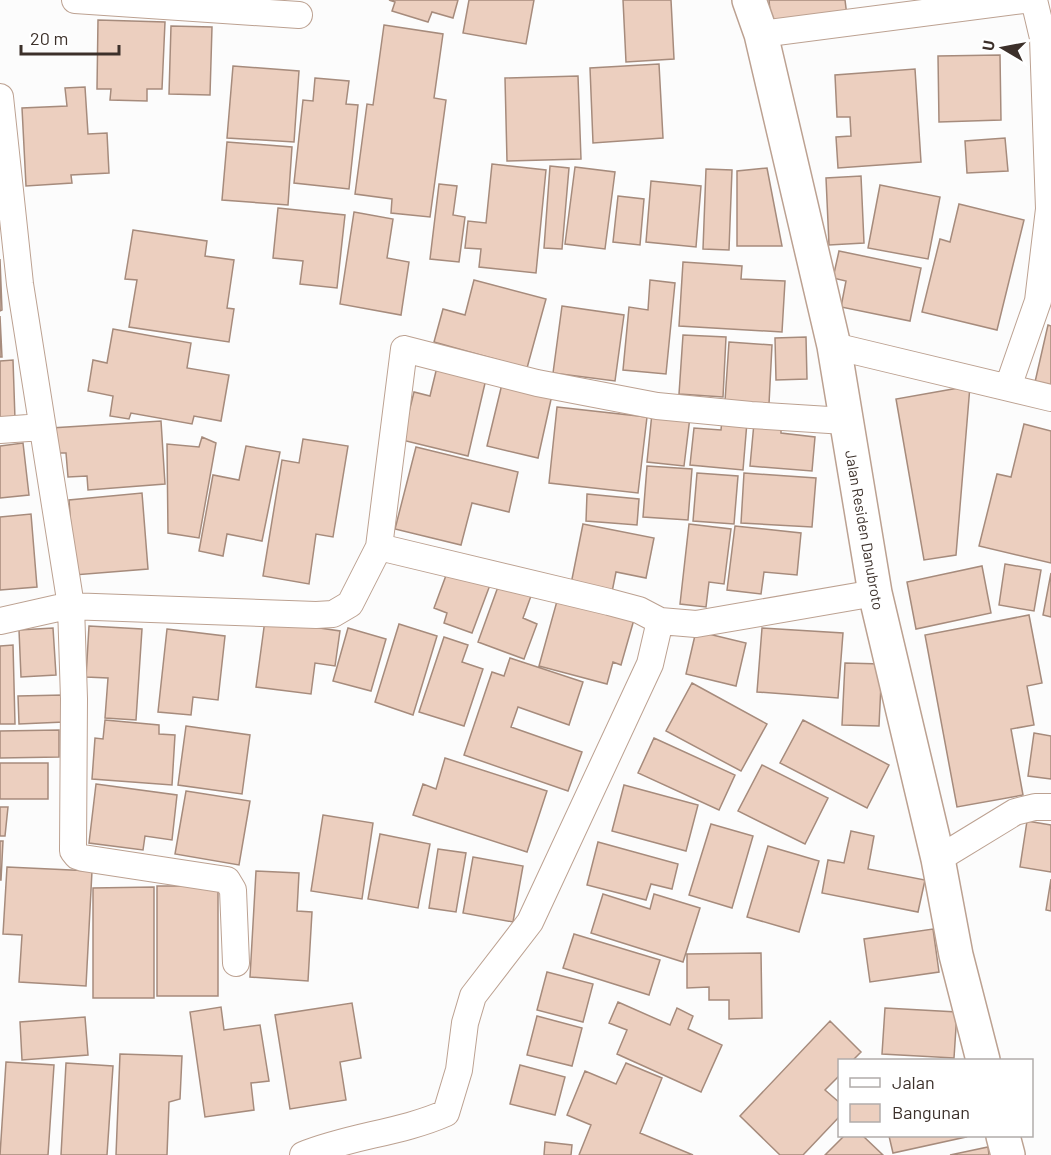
<svg xmlns="http://www.w3.org/2000/svg" width="1051" height="1155" font-family="Barlow,sans-serif">
  <rect width="100%" height="100%" fill="#fcfcfc"/>
  <path fill="#eccfbf" stroke="#a68b7c" stroke-width="1.5" d="M389 0H458L453 18 432 12 428 22 392 11 395 2Z
    M469 0H534L526 44 463 33Z
    M623 0H671L674 59 626 62Z
    M769 0H845L847 16 771 23Z
    M98 20 165 22 162 89H147V101L110 100 111 89H97Z
    M384 25 443 34 434 98 446 100 430 217 391 213 392 199 355 194 367 104 373 105Z
    M171 26 212 27 210 95 169 94Z
    M1000 55 1001 120 939 122 938 56Z
    M659 64 663 138 593 143 590 68Z
    M233 66 299 71 294 142 227 138Z
    M915 69 921 162 838 168 836 137 851 136 850 117H837L835 75Z
    M578 76 581 159 507 161 505 78Z
    M315 78 349 81 346 104 358 105 349 189 294 183 303 100 313 101Z
    M85 87 88 134 107 133 109 173 71 175 72 183 26 186 22 108 67 106 65 88Z
    M1005 138 1008 171 967 173 965 141Z
    M227 142 292 147 288 205 222 200Z
    M492 164 546 170 536 273 479 267 481 249 465 248 468 221 486 223Z
    M550 166 569 168 562 249 544 248Z
    M575 167 615 172 605 249 565 244Z
    M767 168 782 246H737V171Z
    M706 169 732 170 729 250 703 249Z
    M861 176 864 243 829 245 826 178Z
    M651 181 701 186 696 247 646 242Z
    M439 184 457 186 453 215 465 217 459 262 430 259Z
    M880 185 940 197 928 259 868 248Z
    M618 196 644 199 640 245 613 242Z
    M959 204 1024 220 997 330 922 312 940 239 950 242Z
    M278 208 345 215 337 288 300 284 303 261 273 258Z
    M354 212 393 219 387 258 409 262 401 315 340 304Z
    M133 230 207 241 205 256 234 260 227 308 234 309 229 342 129 327 137 280 125 279Z
    M839 251 921 268 910 321 841 307 846 281 833 278Z
    M0 259 2 310 0 311Z
    M683 262 742 266 741 279 785 281 782 332 679 326Z
    M474 280 546 299 527 368 434 342 443 309 465 315Z
    M650 280 675 283 666 374 623 370 629 307 648 310Z
    M562 306 624 315 615 381 553 373Z
    M0 316 2 357H0Z
    M1048 325 1051 326V386L1035 382Z
    M113 329 191 343 187 368 229 375 221 421 194 416 192 424 131 413 129 419 110 416 113 396 88 391 93 360 107 363Z
    M683 335 726 337 723 397 679 394Z
    M806 337 807 379 776 380 775 338Z
    M729 342 772 345 769 404 725 401Z
    M13 360 15 419H0V361Z
    M437 367 486 379 468 456 402 440 414 392 430 396Z
    M502 384 552 395 538 458 487 446Z
    M970 386 956 555 924 560 896 399Z
    M557 407 647 417 638 493 549 483Z
    M652 413 690 417 684 466 647 462Z
    M722 420 747 422 743 470 690 465 694 428 721 430Z
    M161 421 165 484 88 490 87 476 68 477 66 453H53L51 428Z
    M754 423 781 425V433L815 437 812 471 750 466Z
    M1024 424 1051 431V563L979 546 997 474 1011 477Z
    M202 437 216 443 199 538 168 533 167 444 199 447Z
    M303 439 348 446 333 537 316 534 309 584 263 576 282 460 299 463Z
    M23 443 29 495 0 498V446Z
    M246 446 280 452 262 541 227 534 223 556 199 551 213 475 239 480Z
    M416 447 518 472 509 512 472 503 461 545 395 529Z
    M647 466 692 469 688 520 643 517Z
    M697 473 738 476 734 524 693 521Z
    M744 473 816 478 812 527 741 523Z
    M142 493 148 569 74 575 69 500Z
    M587 494 639 499 637 525 586 521Z
    M31 514 37 587 0 590V517Z
    M583 524 654 538 646 578 616 572 612 592 571 584Z
    M689 524 731 529 724 584 709 582 706 607 680 604Z
    M735 526 801 533 797 575 764 572 761 594 727 590Z
    M1005 564 1041 570 1034 611 999 605Z
    M982 566 991 613 916 629 907 582Z
    M448 570 490 585 472 633 444 623 447 613 434 608Z
    M1051 573V617L1043 615Z
    M499 584 531 596 523 618 537 624 524 659 478 642Z
    M557 601 635 616 621 665 613 662 607 684 539 666Z
    M1029 615 1042 683 1027 686 1034 725 1011 729 1023 795 957 807 925 635Z
    M265 620 340 631 335 666 315 663 311 694 256 687Z
    M399 624 437 636 413 715 375 702Z
    M89 626 142 629 136 720 105 718 108 678 86 677Z
    M53 628 56 675 21 677 19 630Z
    M348 628 386 639 371 691 333 681Z
    M762 628 843 633 838 698 757 692Z
    M167 629 225 636 218 700 193 697 191 715 158 712Z
    M696 631 746 643 736 686 686 674Z
    M444 637 468 645 462 662 483 669 464 726 419 712Z
    M13 645 15 724H0V646Z
    M510 658 583 682 569 725 518 707 511 727 582 752 568 791 464 755 492 672 504 676Z
    M845 663 882 664 879 726 842 725Z
    M692 683 767 724 741 771 666 731Z
    M63 695 64 722 19 724 18 696Z
    M105 720 159 725V734L175 735 172 785 92 779 95 738 103 739Z
    M803 720 889 765 867 808 780 763Z
    M186 726 250 735 242 794 178 785Z
    M59 730V757L0 758V731Z
    M1034 733 1051 736V779L1028 776Z
    M654 738 735 775 719 810 638 773Z
    M445 758 547 791 527 852 413 815 423 784 436 789Z
    M0 763H48V799H0Z
    M762 765 828 798 805 844 738 811Z
    M96 784 177 795 172 840 145 836 143 850 89 843Z
    M624 785 698 805 686 851 612 831Z
    M186 791 250 801 239 865 175 854Z
    M0 807H8L5 836H0Z
    M323 815 373 823 362 899 311 891Z
    M1027 821 1051 825V872L1020 867Z
    M711 824 753 836 732 908 689 895Z
    M851 831 874 836 868 869 925 880 918 912 822 893 828 860 844 863Z
    M380 834 430 844 418 908 368 899Z
    M0 841H3L1 880H0Z
    M598 842 678 864 672 889 651 884 646 900 587 885Z
    M768 846 819 861 799 932 747 917Z
    M438 849 466 853 456 912 429 908Z
    M473 857 523 866 513 922 463 913Z
    M7 867 92 871 86 986 19 982 22 935 3 934Z
    M256 871 299 873 297 911 312 912 308 981 250 977Z
    M1051 879V911L1046 910Z
    M157 886H218V996H157Z
    M154 887V998H93V888Z
    M603 894 650 909 654 894 700 908 683 962 591 933Z
    M933 929 939 972 870 982 864 939Z
    M574 934 660 960 649 995 563 968Z
    M761 953 762 1018 729 1019V1000H709V987L687 988V954Z
    M547 972 593 984 583 1022 537 1010Z
    M618 1002 670 1025 677 1008 693 1016 688 1029 722 1045 701 1092 617 1054 627 1030 609 1023Z
    M352 1003 361 1058 340 1062 346 1100 290 1109 275 1015Z
    M221 1007 224 1030 260 1025 269 1081 251 1083 254 1110 205 1117 190 1012Z
    M885 1008 957 1012 954 1058 882 1054Z
    M537 1016 582 1028 572 1066 527 1055Z
    M85 1017 88 1055 22 1060 20 1022Z
    M830 1021 861 1052 853 1060H840V1075L825 1090 840 1103V1116L803 1155H780L740 1116Z
    M120 1054 182 1056 180 1099 169 1102 167 1155H116Z
    M6 1062 54 1065 48 1155H0Z
    M66 1063 113 1066 107 1155H61Z
    M626 1063 662 1078 640 1133 693 1155H579L591 1125 567 1115 585 1071 616 1084Z
    M520 1065 565 1077 555 1115 510 1104Z
    M844 1136H863L883 1155H825Z
    M889 1136H965L966 1137 893 1153Z
    M545 1142 572 1145 571 1155H544Z
    M988 1147 989 1155H950Z"/>
  <g fill="none" stroke-linecap="round" stroke-linejoin="round">
    <g stroke="#bca191" stroke-width="28">
      <path id="street" d="M75 0 299 15
        M761 34 1023 0
        M0 97 20 284 71 606 74 699 73 851 77 856 83 858 227 880 233 890 236 963
        M834 346 1051 398
        M1008 387 1038 301 1049 209 1043 38 1034 0
        M0 430 42 427
        M379 547 404 349 537 383 657 406 751 415 845 421
        M0 621 67 606 316 615 333 614 350 604 379 547 609 602 639 610 660 621 696 624 875 593
        M938 859 1015 812 1035 807H1051
        M303 1155C349 1136 401 1133 446 1113L459 1070 465 1023 473 996 530 922 650 664 660 621"/>
    </g>
    <g stroke="#bca191" stroke-width="36">
      <path id="secondary" d="M749 0 761 34 834 346 875 593 938 859 956 955 983 1060
        M1003 1136 1008 1155"/>
    </g>
    <use href="#street" stroke="#fff" stroke-width="26"/>
    <use href="#secondary" stroke="#fff" stroke-width="33"/>
  </g>
  <g text-anchor="middle" dominant-baseline="central" stroke-width="5" stroke-linejoin="round" paint-order="stroke">
    <g font-size="15" fill="#3c302a" stroke="#fff">
      <text transform="translate(865 530) rotate(80)">Jalan Residen Danubroto</text>
    </g>
  </g>
  <rect x="838" y="1059" width="195" height="78" fill="#ffffff" stroke="#b1acaa" stroke-width="1.5"/>
  <rect x="850" y="1078" width="30" height="9" fill="#ffffff" stroke="#b1acaa" stroke-width="1.5"/>
  <text x="892" y="1089" font-size="18" fill="#3c302a">Jalan</text>
  <rect x="850" y="1104" width="30" height="18" fill="#eccfbf" stroke="#b1acaa" stroke-width="1.5"/>
  <text x="892" y="1119" font-size="18" fill="#3c302a">Bangunan</text>
  <g transform="translate(1003 48) rotate(280)" stroke="#ffffff" stroke-width="4.5" paint-order="stroke">
  <path d="M0-4.5L10 22L0 15L-10 22Z" fill="#3c302a"/>
  <text y="-9" font-size="16" font-weight="bold" text-anchor="middle" fill="#3c302a">U</text>
  </g>
  <path d="M21 45v9h98v-9" fill="none" stroke="#3c302a" stroke-width="3"/>
  <text x="30" y="45" font-size="18" fill="#3c302a" stroke="#ffffff" stroke-width="4.5" paint-order="stroke">20 m</text>
</svg>
